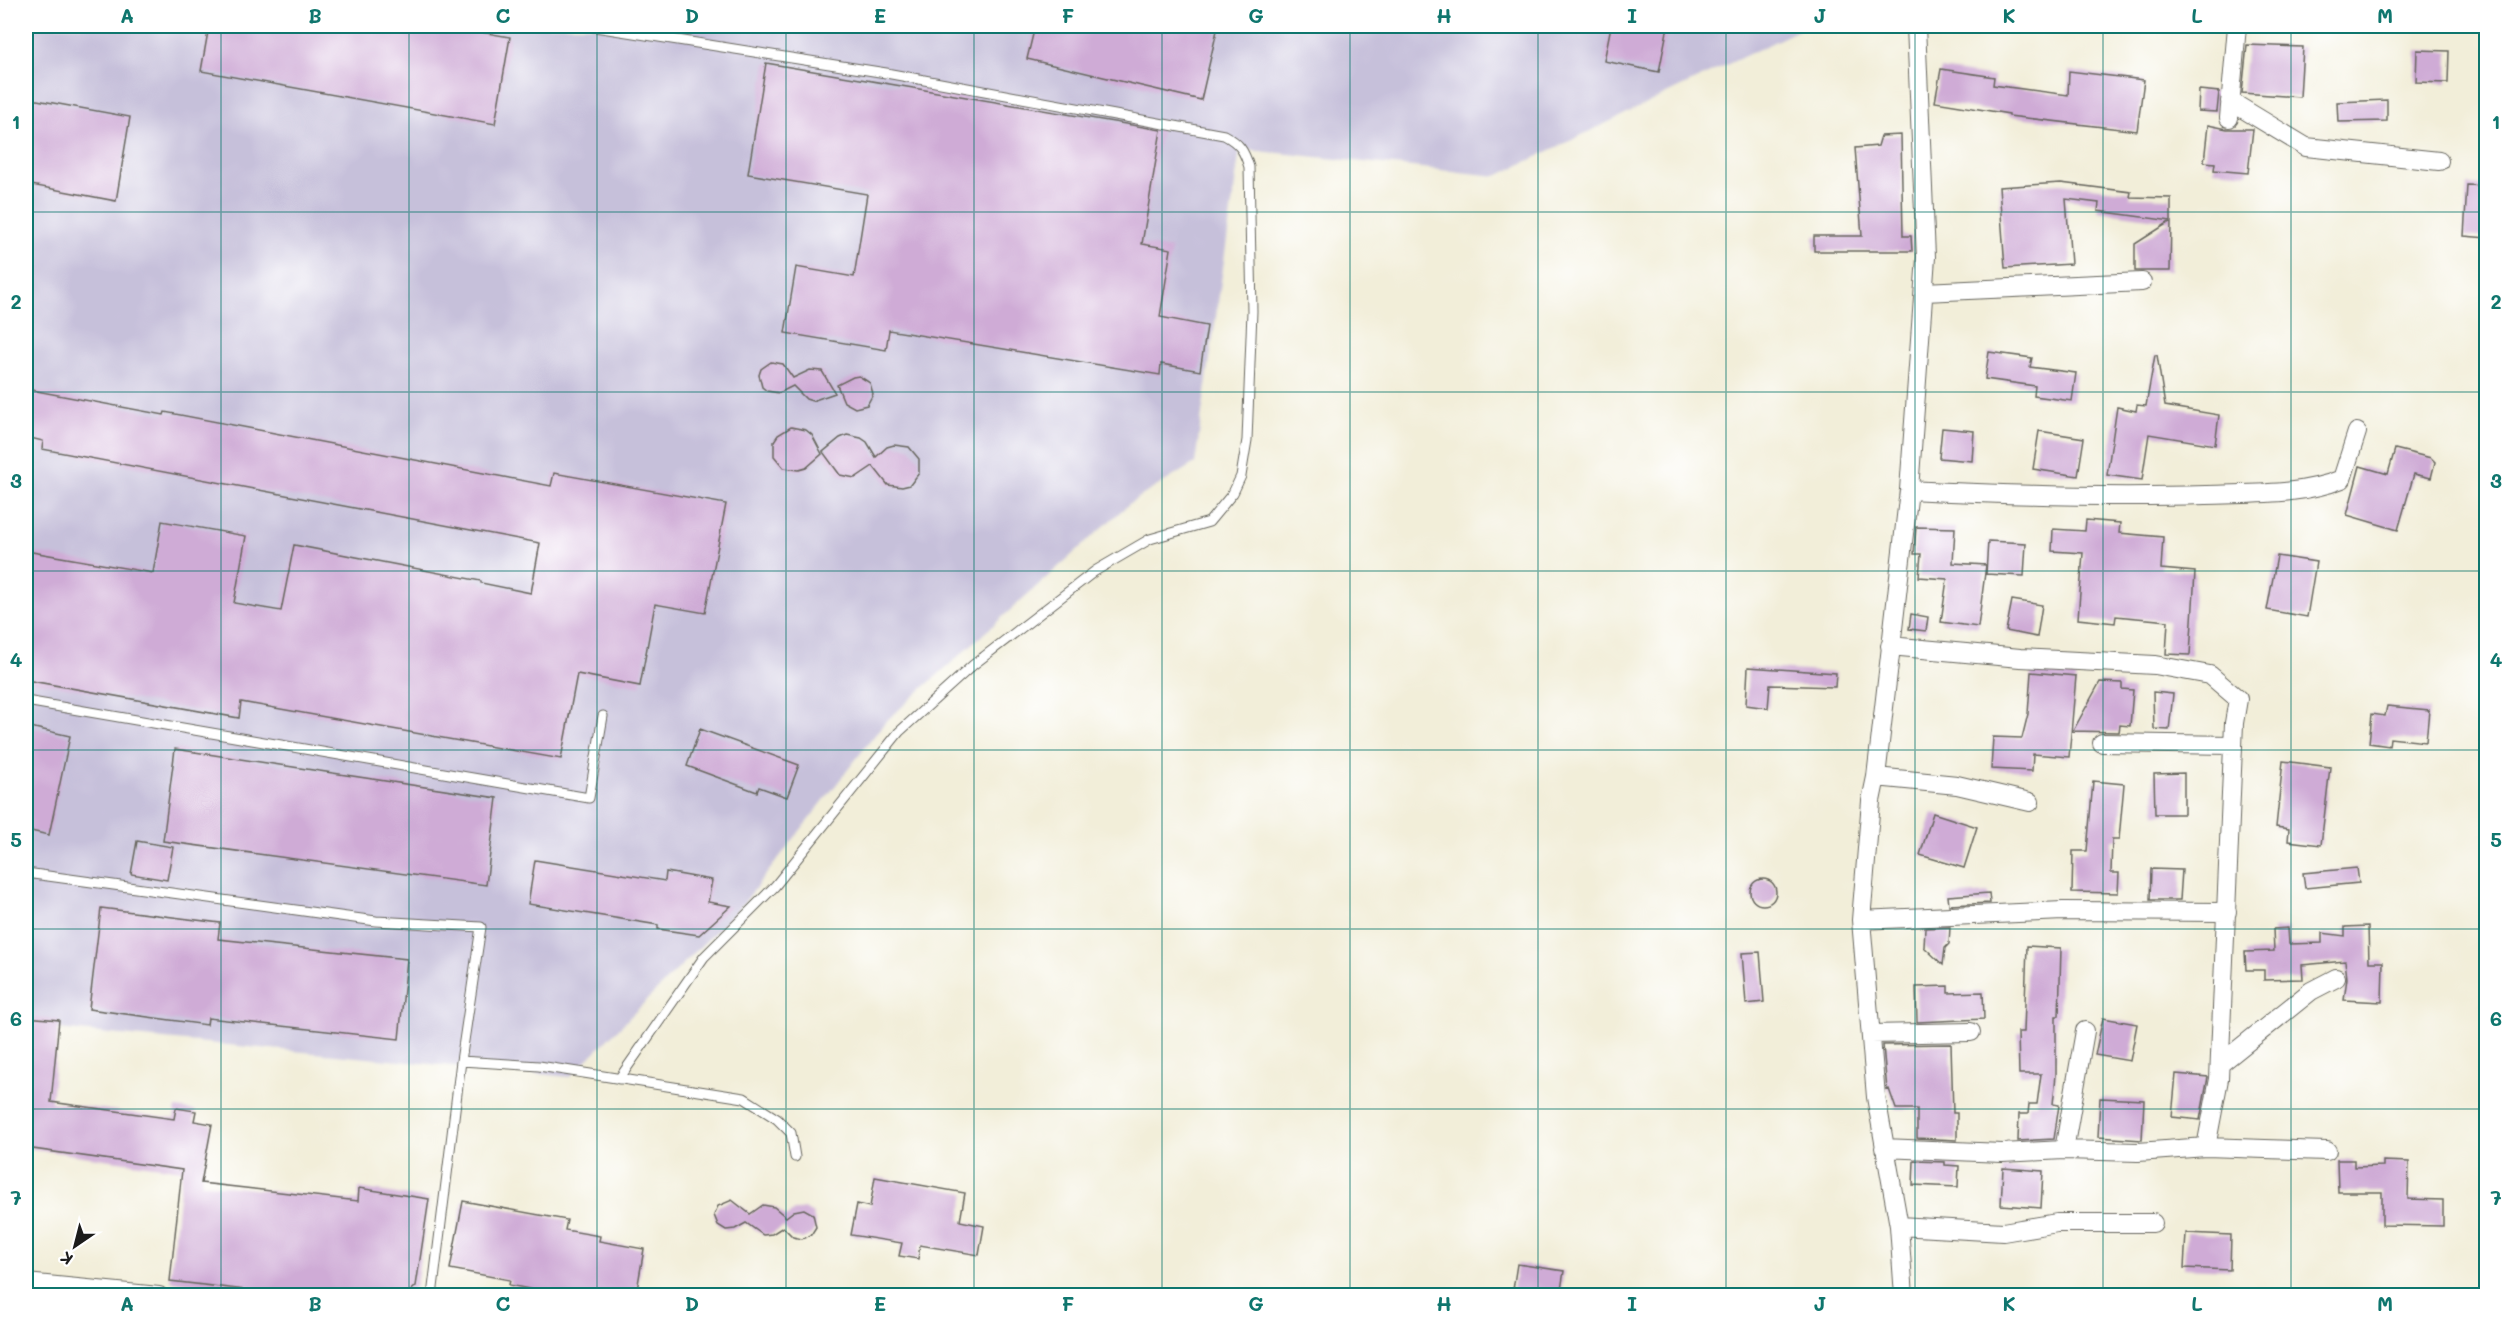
<svg xmlns="http://www.w3.org/2000/svg" width="2512" height="1321" font-family="Mali,sans-serif">
  <rect width="100%" height="100%" fill="#fff"/>
  <filter id="ink" filterUnits="userSpaceOnUse"><feTurbulence type="fractalNoise" baseFrequency=".0167" numOctaves="2"/><feDisplacementMap in="SourceGraphic" scale="12" xChannelSelector="R" yChannelSelector="G"/><feConvolveMatrix kernelMatrix="1 2 1 2 8 2 1 2 1" color-interpolation-filters="sRGB"/></filter>
  <filter id="wash" filterUnits="userSpaceOnUse"><feTurbulence type="fractalNoise" baseFrequency=".008" numOctaves="4" result="noise"/><feDisplacementMap in="SourceGraphic" scale="24" xChannelSelector="R" yChannelSelector="G"/><feGaussianBlur stdDeviation="1.35" result="paint"/><feColorMatrix in="noise" values="0 0 0 0 0 0 0 0 0 0 0 0 0 0 0 0 0 1.4 0 .05"/><feComposite in="paint" operator="in"/></filter>
  <g filter="url(#wash)">
    <rect width="100%" height="100%" fill="#f2eed9"/>
    <path fill="#c6c0da" d="M26 26H1807L1497 176 1240 149 1195 463 1130 503 885 722 743 904 570 1077 26 1026Z"/>
    <g id="blocks">
      <path fill="#cfabd6" d="M209 26H446L510 37 495 124 201 71Z
        M1035 26H1218L1201 100 1027 59Z
        M1611 26H1668L1659 72 1604 61Z
        M2247 45 2303 47 2300 97 2242 93Z
        M2417 50 2449 51 2448 83 2416 82Z
        M766 63 1161 130 1142 244 1171 249 1160 317 1207 326 1200 371 1161 364 1160 375 889 330 886 350 785 333 796 267 854 277 867 194 748 174Z
        M1941 69 1994 77 1993 85 2068 95 2069 71 2144 80 2137 131 2009 116V114L1935 102Z
        M2199 90 2219 92 2217 112 2198 111Z
        M26 98 130 117 116 201 26 184Z
        M2387 100V121L2338 122 2337 102Z
        M2208 125 2227 129H2253L2248 173 2214 170 2215 163 2204 162Z
        M1901 135 1903 236H1911L1912 251H1814V236H1862L1855 148 1878 146 1881 136Z
        M2061 183 2131 192 2130 197 2171 198V221L2098 211 2099 203 2066 199 2071 264 2005 268 1999 187Z
        M2467 185 2487 186V238L2464 236Z
        M2171 221 2170 271H2135V244Z
        M1989 352 2032 358 2030 367 2076 373 2072 401 2034 396 2035 386 1985 379Z
        M2155 355H2157L2165 406 2219 415 2215 445 2149 434 2142 480 2107 475 2117 407 2136 411 2137 405 2146 406Z
        M771 362 783 364 793 378 810 370 822 371 835 393 812 401 806 399 793 386 779 393 767 391 762 387 759 375 761 369Z
        M859 376 870 383 873 394 867 405 855 408 844 402 837 385 853 377Z
        M26 389 164 415 165 412 551 486 554 473 726 504 705 613 655 604 640 686 577 674 561 759 241 702 239 718 26 680V551L153 573 162 521 246 536 234 603 281 611 294 545 481 581V583L531 593 540 543 42 449 43 441 26 437Z
        M791 427 806 430 812 435 822 454 806 468 799 470 784 468 774 456V441L778 435Z
        M1942 428 1974 431 1972 461 1939 458Z
        M2039 431 2084 438 2078 476 2033 469Z
        M847 435 861 438 867 442 876 457 887 447 894 445 909 447 919 459V473L910 485 902 487 888 485 873 466 855 478 840 475 823 452 840 438Z
        M2395 449 2431 458 2435 462 2431 478 2414 474 2398 530 2347 515 2360 466 2388 474Z
        M2086 520 2120 523 2119 533 2163 537 2161 569 2195 572 2190 655 2166 654 2168 621 2116 616 2115 623 2078 619 2083 553 2052 551 2053 529 2085 531Z
        M1916 527 1955 528 1953 563 1986 565 1978 627 1941 622 1947 579 1919 577 1921 554H1914Z
        M1988 541 2026 543 2024 576 1986 574Z
        M2277 556 2316 562 2307 617 2267 610Z
        M2012 600 2042 605 2037 637 2006 631Z
        M1911 614 1928 617 1926 631 1909 629Z
        M1748 667 1836 673 1835 687 1770 685 1768 708 1746 705Z
        M2031 672 2076 676 2069 757 2033 754 2032 771 1991 769 1993 737 2022 738 2028 714Z
        M2100 682 2122 683V689L2133 690 2130 726 2120 725 2119 732 2073 731Z
        M2153 692 2173 694 2169 730 2154 729Z
        M2387 706 2429 710 2426 742 2390 738 2389 746 2369 743 2372 714 2385 716Z
        M26 726 70 736 49 835 26 830Z
        M700 729 799 765 787 797 759 787 757 792 687 766Z
        M175 749 497 798 486 885 163 841Z
        M2283 761 2330 767 2321 845 2288 841 2289 829 2276 827Z
        M2184 773V814H2155L2154 774Z
        M2093 781 2124 784 2119 839H2112L2111 873H2119L2118 893 2072 892 2073 851H2087Z
        M1933 813 1977 827 1964 868 1920 855Z
        M137 841 173 847 167 880 131 874Z
        M535 860 665 881 666 872 712 880 708 902 731 906 699 935 658 929V925L528 904Z
        M2357 868 2359 883 2305 888 2303 873Z
        M2151 869 2182 870 2180 900H2150Z
        M1750 892a13 13 0 1 1 26 0a13 13 0 1 1-26 0Z
        M1989 893 1990 903 1949 905 1948 896Z
        M101 908 220 923 218 939 407 959 399 1039 208 1018 207 1025 89 1009Z
        M2368 926 2369 962H2383L2382 1002 2344 1000 2347 978 2345 961 2302 965 2303 979 2264 980V970H2246L2245 952 2274 951 2273 929 2288 928 2289 944 2322 943V933L2345 936V927Z
        M1950 927 1949 944 1945 948 1943 965 1924 947 1925 928Z
        M2027 946 2061 948 2059 1016H2056V1075L2053 1104 2059 1105 2054 1139 2018 1141 2019 1114H2028L2029 1104H2037L2041 1074H2019L2018 1032H2024Z
        M1760 952 1764 1002 1746 1004 1742 953Z
        M1948 986V993L1983 992 1984 1019 1917 1022 1916 987Z
        M26 1017 59 1020 51 1102 174 1119 176 1108 196 1111 194 1121 212 1124 201 1183 358 1201 359 1188 429 1199 416 1286 405 1296H362L340 1292V1296H297L170 1281 182 1170 26 1148Z
        M2103 1018 2137 1024 2130 1061 2095 1055Z
        M1951 1044 1953 1113H1957V1140L1917 1138V1109H1896L1889 1089 1887 1090 1883 1045Z
        M2176 1074 2208 1077 2200 1120 2172 1117Z
        M2100 1098 2144 1100 2142 1140 2098 1137Z
        M2337 1160H2354V1167L2383 1166V1161L2409 1162 2408 1199 2443 1200V1226L2382 1225V1192H2338Z
        M1914 1161 1945 1162V1165L1959 1166 1958 1187 1913 1185Z
        M2003 1168 2043 1171 2041 1208 2001 1205Z
        M875 1177 965 1193 960 1221 984 1226 979 1255 920 1245 918 1259 899 1256 902 1243 851 1235 857 1204 870 1207Z
        M732 1200 750 1214 763 1205 774 1207 786 1217 794 1211 804 1209 813 1214 816 1227 811 1235 802 1239 793 1237 783 1227 772 1234 763 1235 746 1223 735 1229 726 1230 718 1225 714 1215 718 1206Z
        M463 1201 567 1220 565 1230 600 1236 599 1241 644 1249 636 1296H565L509 1285 510 1280 450 1269Z
        M2186 1233 2231 1235 2230 1270 2184 1268Z
        M1517 1264 1564 1271 1560 1296H1512Z"/>
    </g>
  </g>
  <g filter="url(#ink)">
    <use href="#blocks" fill-opacity="0" stroke="#67665e" stroke-width="1.5"/>
    <g fill="none" stroke-linecap="round" stroke-linejoin="round">
      <g stroke="#67665e" stroke-width="11">
        <path id="lane" d="M589 26 886 73 1224 135C1239 143 1244 150 1249 167L1252 311 1247 440 1241 476 1233 493 1209 522 1150 539 1095 571 973 665 899 732 775 886 704 957 619 1079
          M26 701 589 798 603 716
          M26 873 376 921 481 927 461 1061 432 1296
          M461 1061 539 1066 744 1098 777 1119 791 1133 795 1157"/>
      </g>
      <g stroke="#67665e" stroke-width="20">
        <path id="street" d="M2230 101 2306 147 2439 161
          M2229 118 2237 26
          M1924 292 2142 282
          M1909 490C2008 495 2107 498 2206 495 2251 493 2300 496 2342 479L2357 432
          M1890 646 2020 658 2155 665 2210 675 2238 699 2234 723 2219 1079 2206 1147 2138 1152 2064 1150
          M2102 743 2233 745
          M1876 777 1957 785 2030 802
          M1861 920 2063 911 2227 912
          M1871 1034 1971 1032
          M2220 1064 2311 991 2336 978
          M2206 1147 2327 1151
          M1884 1148 2002 1153 2064 1150 2085 1031
          M1899 1226 2003 1232 2057 1223H2153
          M26 1283 159 1296
          M1904 1296 1899 1226 1876 1097 1861 920 1871 801 1876 777 1909 490 1926 257 1916 26"/>
      </g>
      <use href="#lane" stroke="#fff" stroke-width="9"/>
      <use href="#street" stroke="#fff" stroke-width="18"/>
    </g>
  </g>
  <path fill="none" stroke="#0f766e" stroke-width="1.5" stroke-opacity="0.55" d="M221 26V1296M409 26V1296M597 26V1296M786 26V1296M974 26V1296M1162 26V1296M1350 26V1296M1538 26V1296M1726 26V1296M1915 26V1296M2103 26V1296M2291 26V1296M26 212H2486M26 392H2486M26 571H2486M26 750H2486M26 929H2486M26 1109H2486"/>
  <rect width="2512" height="1321" fill="none" stroke="#fff" stroke-width="66"/>
  <g transform="translate(75 1246) rotate(215)" stroke="#ffffff" stroke-width="4.5" paint-order="stroke">
  <path d="M0-4.5L10 22L0 15L-10 22Z" fill="#1c1c1c"/>
  <text y="-9" font-size="16" font-weight="bold" text-anchor="middle" fill="#1c1c1c">K</text>
  </g>
  <rect x="33" y="33" width="2446" height="1255" fill="none" stroke="#0f766e" stroke-width="2"/>
  <g font-size="20" text-anchor="middle" font-weight="bold" fill="#0f766e">
    <text x="127" y="23">A</text>
    <text x="315" y="23">B</text>
    <text x="503" y="23">C</text>
    <text x="692" y="23">D</text>
    <text x="880" y="23">E</text>
    <text x="1068" y="23">F</text>
    <text x="1256" y="23">G</text>
    <text x="1444" y="23">H</text>
    <text x="1632" y="23">I</text>
    <text x="1820" y="23">J</text>
    <text x="2009" y="23">K</text>
    <text x="2197" y="23">L</text>
    <text x="2385" y="23">M</text>
    <text x="16" y="129">1</text>
    <text x="2496" y="129">1</text>
    <text x="16" y="309">2</text>
    <text x="2496" y="309">2</text>
    <text x="16" y="488">3</text>
    <text x="2496" y="488">3</text>
    <text x="16" y="667">4</text>
    <text x="2496" y="667">4</text>
    <text x="16" y="847">5</text>
    <text x="2496" y="847">5</text>
    <text x="16" y="1026">6</text>
    <text x="2496" y="1026">6</text>
    <text x="16" y="1205">7</text>
    <text x="2496" y="1205">7</text>
    <text x="127" y="1311">A</text>
    <text x="315" y="1311">B</text>
    <text x="503" y="1311">C</text>
    <text x="692" y="1311">D</text>
    <text x="880" y="1311">E</text>
    <text x="1068" y="1311">F</text>
    <text x="1256" y="1311">G</text>
    <text x="1444" y="1311">H</text>
    <text x="1632" y="1311">I</text>
    <text x="1820" y="1311">J</text>
    <text x="2009" y="1311">K</text>
    <text x="2197" y="1311">L</text>
    <text x="2385" y="1311">M</text>
  </g>
</svg>
